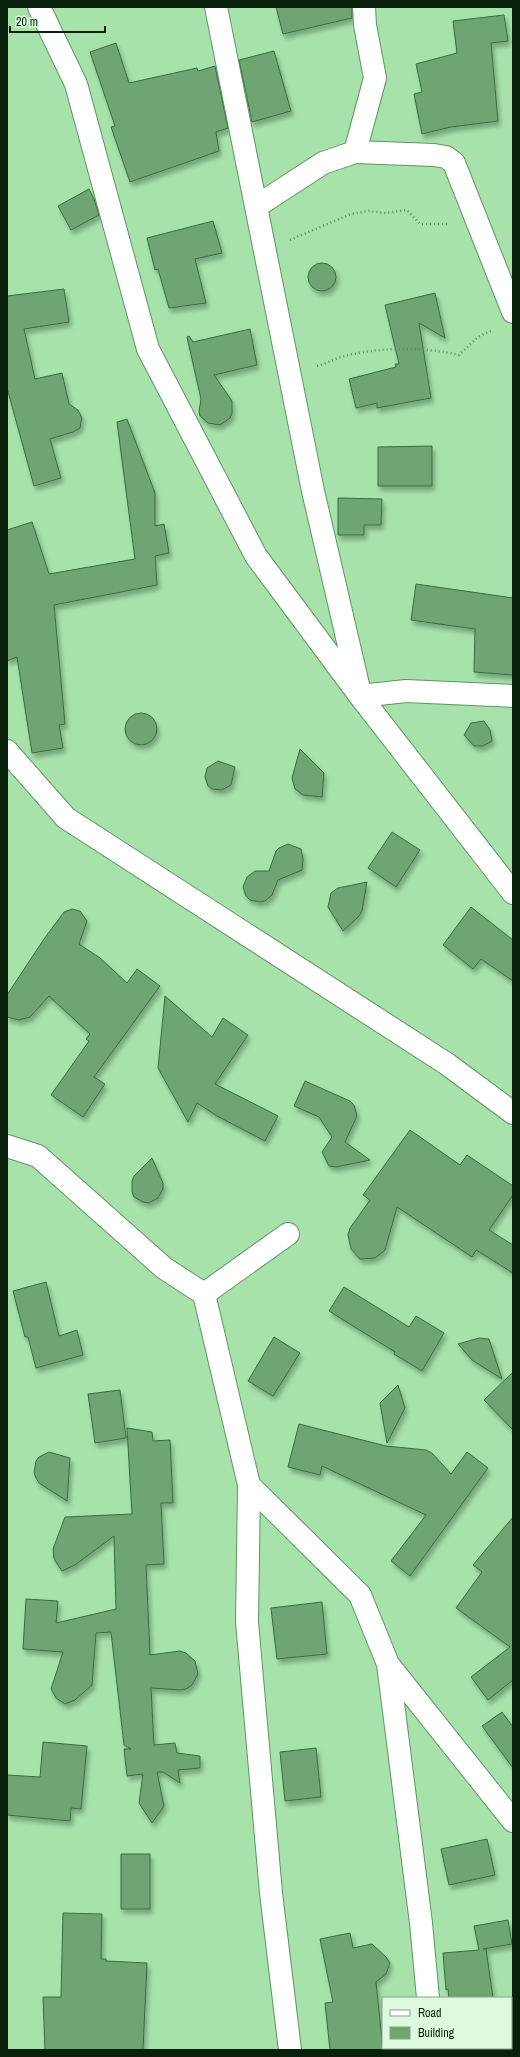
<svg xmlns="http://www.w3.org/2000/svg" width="520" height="2057" font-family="'Archivo Narrow',sans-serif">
  <defs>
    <filter id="shadow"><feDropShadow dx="2.5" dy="4.5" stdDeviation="2" flood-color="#0004"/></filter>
  </defs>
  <rect width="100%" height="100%" fill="#a7e2ab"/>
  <path fill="#6ea572" stroke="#376e3d" filter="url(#shadow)" d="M276 7H352V18L283 34Z
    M504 15 508 41 491 43 498 121 451 127 422 134 414 94 422 92 416 64 457 53 453 21Z
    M116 43 129 83 197 68 198 71 215 66 228 128 216 132 219 151 130 182 111 127 115 126 90 52Z
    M274 51 291 111 252 122 239 60Z
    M89 189 94 199 99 215 71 230 58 206Z
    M213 221 222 253 195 259 206 303 169 308 158 269 155 270 147 238Z
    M308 277a14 14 0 1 1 28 0a14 14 0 1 1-28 0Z
    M64 289 69 322 24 329 35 379 62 373 69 404 78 410 82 418 81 422 80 428 73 432 50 439 61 478 34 486 7 388V296Z
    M435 293 445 338 419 323 431 398 377 408V403L356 408 349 379 396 367 395 364H399L385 305Z
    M250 329 257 365 214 375 232 401V413L230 418 220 425 208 423 200 416 199 411 201 399 187 337 189 336 193 342Z
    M127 419 155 493V526L164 524 169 553 155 556 157 585 54 605 65 724 59 725 63 748 32 753 17 657 7 661V530L32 522 49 574 135 559 117 422Z
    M432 446V486H378V447Z
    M338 498 382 499 381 525H364V535H338Z
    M416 584 513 598V675L474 672 475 629 411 620Z
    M125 729a16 16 0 1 1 32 0a16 16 0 1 1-32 0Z
    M484 721 490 730 492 741 483 746H474L464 735 471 723Z
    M300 749 324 773 322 797 303 795 295 789 292 778Z
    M218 761 235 767 231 785 222 790 212 789 208 786 205 777 207 768Z
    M392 832 420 850 396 887 368 868Z
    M288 844 301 849 303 859 302 870 278 880 272 895 265 901 260 902 250 900 246 896 243 887 247 877 255 871H269L276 851 279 848Z
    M367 882 362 911 359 916 343 931 328 907 331 893 338 888Z
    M471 907 513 940V981L481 959 473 969 443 945Z
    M72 909 80 911 87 921 79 944 100 958 127 983 137 969 160 986 94 1077 105 1084 83 1117 51 1095 89 1041 86 1039 90 1034 49 996 30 1017 19 1020 7 1017V995L44 939 64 912Z
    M165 996 212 1037 223 1018 248 1035 215 1084 278 1116 265 1141 217 1116 197 1103 188 1122 158 1068Z
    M305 1081 350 1101 354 1105 357 1116 345 1142 370 1160 336 1167 329 1166 322 1152 332 1137 319 1117 294 1106Z
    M410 1130 460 1165 467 1155 513 1186V1195L489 1230 513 1245V1273L476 1250 472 1257 397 1207 385 1250 375 1258 360 1259 351 1249 348 1235 350 1228 370 1200 363 1195Z
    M152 1158 163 1183V1189L158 1198 149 1203 143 1202 134 1197 132 1192V1181L134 1176Z
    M46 1282 59 1336 77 1330 83 1355 36 1368 28 1337H25L13 1291Z
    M344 1287 409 1327 416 1316 444 1333 422 1371 394 1354 395 1352 329 1311Z
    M274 1337 300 1353 273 1396 248 1381Z
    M479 1338 489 1339 502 1379 472 1360 458 1344Z
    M513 1372V1430L484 1400Z
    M398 1385 405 1408 387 1443 380 1403Z
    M120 1390 126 1438 95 1443 88 1394Z
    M299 1424 386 1446 426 1450 432 1453 451 1474 467 1452 488 1468 410 1576 391 1561 426 1515 322 1466 320 1475 288 1467Z
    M127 1428 152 1432 153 1441 170 1440 173 1503H161L164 1564 146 1565 150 1655 180 1651 186 1653 195 1661 198 1674 192 1685 186 1689 180 1690 151 1688 154 1745 175 1743 177 1753 200 1756V1768L178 1770 180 1783 163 1772H157L164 1806 152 1823 139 1803 143 1774 127 1776 124 1749H131L124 1745 111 1632 96 1633 92 1685 75 1700 65 1704 56 1698 51 1689 63 1652 23 1649 26 1599 58 1601 56 1623 116 1609 114 1536 75 1565 62 1571 54 1559 53 1549 65 1517 132 1514Z
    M49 1452 70 1458 67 1501 39 1483 36 1478 34 1473 36 1461 39 1457Z
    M513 1517V1680L488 1700 471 1677 510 1647 456 1608 482 1572 473 1565Z
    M322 1602 327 1654 277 1659 271 1608Z
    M502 1712 513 1727V1768L482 1726Z
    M43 1742 87 1746 81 1809 71 1808 70 1821 7 1815V1775L40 1777Z
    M316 1748 321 1797 285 1801 280 1752Z
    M487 1839 495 1875 449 1885 441 1849Z
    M121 1854H150V1909H121Z
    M63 1913 102 1914 101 1959H106V1961L147 1963 143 2050H45L43 1997H61Z
    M508 1920 512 1944 483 1949H486L493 1998H449L448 1989 446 1990 443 1953 479 1950 474 1926Z
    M350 1933 353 1948 372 1944 386 1957 390 1963 386 1974 376 1982 383 2050H330L325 2003 333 2002 320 1939Z"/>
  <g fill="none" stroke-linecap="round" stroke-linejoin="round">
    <g stroke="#5e9562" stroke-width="24">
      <path id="minor" d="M39 7 76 84 148 349 256 556 360 696 513 893
        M216 7 313 491 359 689
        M355 152 434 155 446 157 454 163 513 312
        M257 206 323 163 355 152 375 78 365 25 364 7
        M360 696 406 691 513 696
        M7 1146 38 1156 164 1268 204 1294 249 1485 247 1622 271 1893 290 2050
        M204 1294 288 1234
        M249 1485 360 1595 388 1664 421 1923 428 1998
        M388 1664 513 1821
        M432 2048 433 2050"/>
    </g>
    <g stroke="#5e9562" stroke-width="24">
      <path id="tertiary" d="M7 751 66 818 447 1064 513 1113"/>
    </g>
    <path stroke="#5e8962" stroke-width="2.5" stroke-dasharray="1 3" stroke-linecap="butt" d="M290 240 351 214 369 211 386 213 407 210 420 224H448
      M317 366C328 363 338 357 349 355 382 347 426 347 459 355L478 337 493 330"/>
    <use href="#minor" stroke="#fff" stroke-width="22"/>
    <use href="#tertiary" stroke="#fff" stroke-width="22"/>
  </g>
  <rect width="520" height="2057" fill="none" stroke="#09200c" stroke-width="16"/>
  <rect x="382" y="1997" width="130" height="52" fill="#ddfade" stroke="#88a38a"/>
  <rect x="390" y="2010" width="20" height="6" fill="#ffffff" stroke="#88a38a"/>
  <text x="418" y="2017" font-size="12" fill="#09200c">Road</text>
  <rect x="390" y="2027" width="20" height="12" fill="#6ea572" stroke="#88a38a"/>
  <text x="418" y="2037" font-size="12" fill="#09200c">Building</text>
  <path d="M10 26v6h95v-6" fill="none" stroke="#09200c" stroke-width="2"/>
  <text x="16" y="26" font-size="12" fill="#09200c" stroke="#ddfade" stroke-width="3" paint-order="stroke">20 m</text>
</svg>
